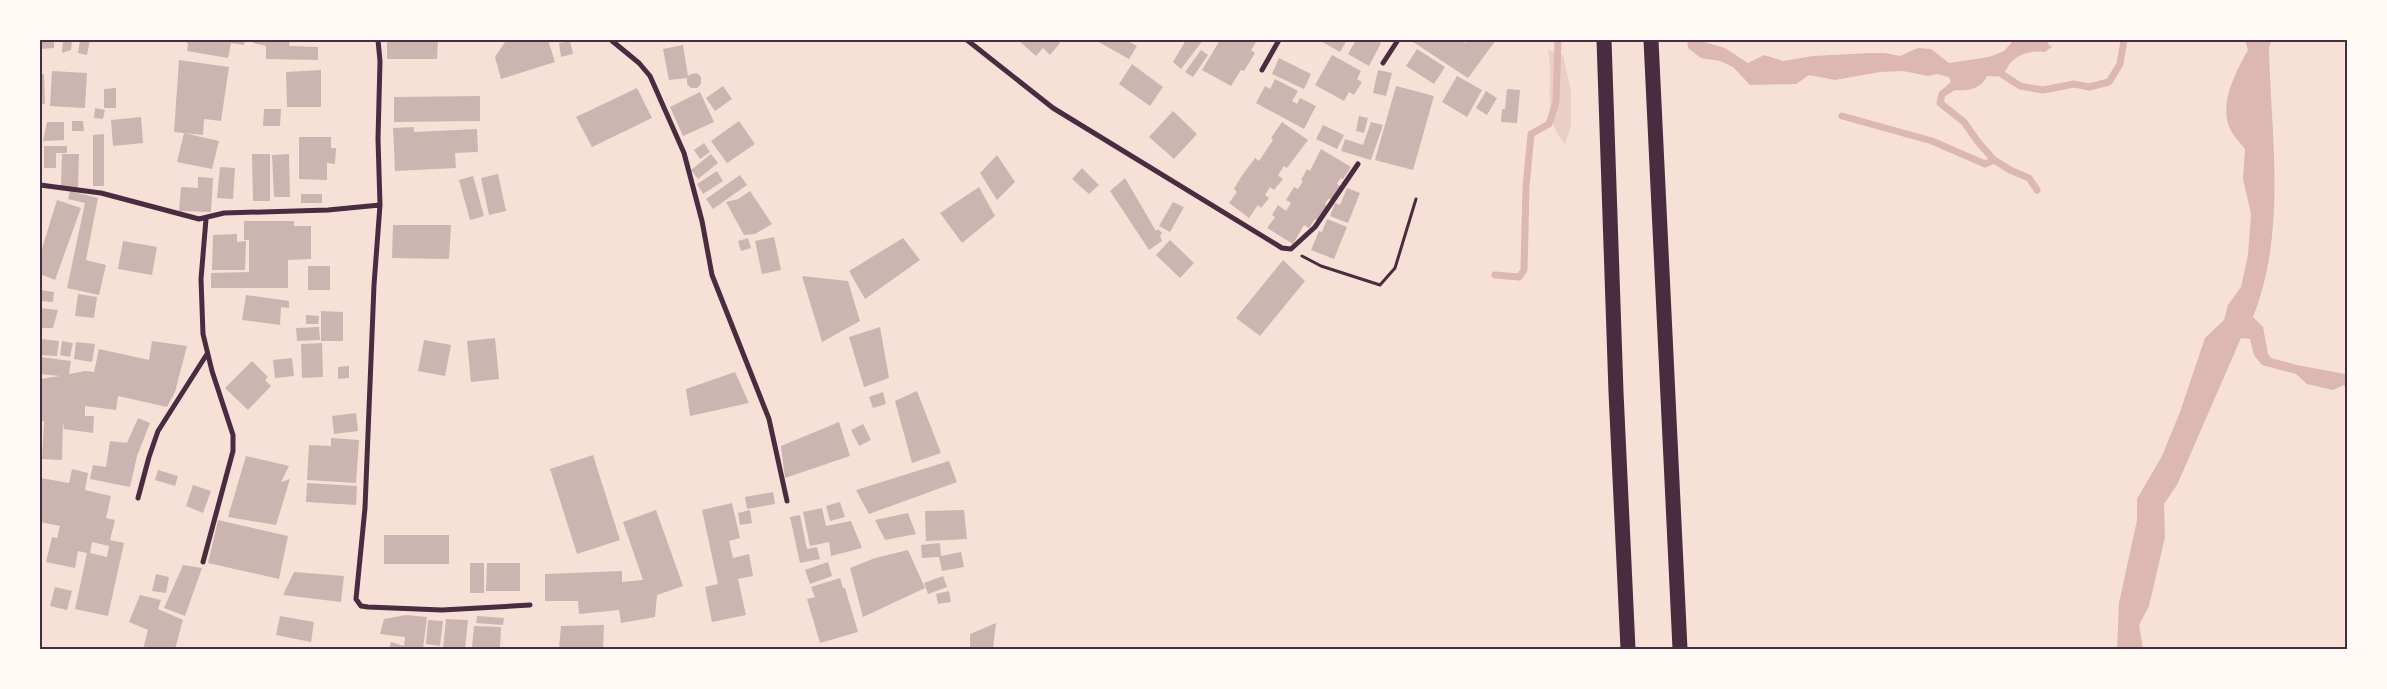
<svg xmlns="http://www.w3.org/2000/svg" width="2387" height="689" font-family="Poppins,sans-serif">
  <rect width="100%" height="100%" fill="#f7e1d7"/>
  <path fill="#ebcfc5" d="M1548 50 1563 55 1571 91V126L1565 144C1541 119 1554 81 1548 50Z"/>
  <path fill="#dcb8b0" d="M1687 40H1697L1725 48 1748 63 1764 55 1783 61 1813 56 1870 53H1885L1900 56 1918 48 1931 49 1949 63 1989 57 2004 51 2012 42 2023 40H2049L2048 44 2052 47 2045 52C2034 50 2020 53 2011 62 2007 66 2006 74 1999 76 1996 77 1991 76 1987 76 1980 93 1959 91 1943 89L1951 82 1949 77 1937 74 1928 76 1903 71 1880 72 1835 80 1809 75 1796 84 1750 85 1733 67 1720 61 1701 58 1688 48Z
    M2245 40H2271L2269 48C2271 138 2287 231 2253 317L2263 327 2268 354 2271 358 2297 365 2345 374 2347 387 2344 385 2333 390 2307 384 2296 374 2262 365 2254 355 2250 339 2241 338 2177 485 2164 504 2165 537 2149 606 2139 625 2143 649H2117L2119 603 2137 520V499L2162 456 2180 412 2205 338 2224 320 2228 305 2241 287 2248 255 2251 214 2243 179 2245 149C2241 144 2236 139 2233 134 2216 109 2235 73 2248 50Z"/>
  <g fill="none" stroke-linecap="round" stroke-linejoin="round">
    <path stroke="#dcb8b0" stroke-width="7" d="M1994 69 2020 86 2043 90 2074 84 2089 87 2109 82 2120 64 2124 40
      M1956 85 1942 94 1940 103 1964 122 1978 142 1994 160 2010 170 2029 178 2037 190
      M1842 116 1932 141 1985 164 1994 160
      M1495 275 1519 277 1524 270 1526 187 1531 134 1549 124 1556 102 1558 40"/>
  </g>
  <path fill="#ccb4b1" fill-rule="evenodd" d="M40 40H54V48L40 49Z
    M63 40H72L71 50 62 53Z
    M80 40H90L87 55 78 53Z
    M179 40H245L244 45 231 43 228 58 187 51 188 43Z
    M253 40H290L289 46 318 47V60L266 59V46L253 43Z
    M513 40H548L555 62 501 79 495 57 505 42Z
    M1018 40H1056L1060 43 1050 55 1043 48 1036 56Z
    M1095 40H1126L1137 46 1129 59Z
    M1186 40H1203L1181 69 1173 62Z
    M1220 40H1253L1256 42 1251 50 1255 53 1244 71 1241 70 1231 86 1202 70Z
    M1319 40H1347L1340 52Z
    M1356 40H1375L1381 43 1369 66 1348 54Z
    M1410 40H1460L1465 43 1467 40H1496L1468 78Z
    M387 41H438L437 59H387Z
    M570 41 573 54 561 57 559 43Z
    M683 45 688 76 691 74 697 73 701 77V84L697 88H691L687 84V78L669 80 663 49Z
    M1417 49 1445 67 1434 84 1406 66Z
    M1201 50 1208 55 1193 77 1185 72Z
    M1332 55 1361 71 1357 79 1362 82 1354 95 1349 92 1344 101 1315 85Z
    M1279 58 1311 74 1304 89 1272 74Z
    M179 60 229 67 221 121 204 119 203 135 174 132Z
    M1132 64 1163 87 1150 106 1119 84Z
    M321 70V107H287L286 72Z
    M1378 70 1392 73 1386 96 1373 93Z
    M52 71 87 73 85 108 50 106Z
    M40 74H44L45 104H40Z
    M1457 76 1482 90 1467 117 1442 102Z
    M1275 79 1298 91 1292 101 1297 104 1300 98 1316 106 1304 129 1256 103 1265 86 1270 89Z
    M723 86 732 99 715 111 706 98Z
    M1396 86 1434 96 1413 170 1375 160Z
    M116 88V108H104V89Z
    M637 88 652 118 592 147 576 117Z
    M1507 89 1520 90 1517 123 1501 122 1502 109H1505Z
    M1486 91 1497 98 1487 115 1476 108Z
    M700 92 714 122 683 136 670 107Z
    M480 96V121L394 122V97Z
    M95 108 105 110 103 119 94 118Z
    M264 109H281L280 126H263Z
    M1173 111 1197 134 1174 159 1149 137Z
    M1359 116 1368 118 1364 133 1356 131Z
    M141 117 143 143 113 146 111 120Z
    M72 121H83L84 131H72Z
    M739 121 755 144 727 163 711 141Z
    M47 122H64V140L43 141Z
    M1282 122 1308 140 1287 168 1284 166 1278 175 1283 179 1274 190 1270 187 1265 195 1269 198 1261 208 1258 205 1249 218 1229 203 1237 192 1234 189 1241 177 1255 158 1259 161 1273 140 1271 138Z
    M1371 122 1383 125 1371 160 1341 151 1345 139 1363 145Z
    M1323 125 1344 135 1337 149 1316 139Z
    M414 127V132L477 129 478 152 455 153 456 168 395 171 393 128Z
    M184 133 219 141 212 169 177 162Z
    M104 134V186H93V135Z
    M299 137H331V148H336L335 164 327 163V180L299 179Z
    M704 143 710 152 700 159 694 150Z
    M44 146H67V153H56V168H44Z
    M1321 149 1351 167 1343 179 1341 178 1337 184 1340 186 1331 200 1329 198 1325 204 1327 206 1318 221 1315 219 1309 228 1304 225 1293 244 1267 228 1275 217 1272 215 1278 205 1286 211 1291 203 1286 200 1294 187 1298 189 1303 181 1301 180 1307 169 1310 171Z
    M62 154H79L78 188 61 187Z
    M252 154H270V201H253Z
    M289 154 290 197H274L272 155Z
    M711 154 718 163 698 179 691 170Z
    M997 155 1015 182 997 200 980 173Z
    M220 167 235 168 233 199 217 198Z
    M1082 168 1099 185 1089 194 1072 179Z
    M717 171 723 181 703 194 697 184Z
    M498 174 506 211 489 215 481 178Z
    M740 175 747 185 713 209 706 199Z
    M473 176 484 216 470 220 459 180Z
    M198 177 213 178 211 212 179 211 181 187 198 188Z
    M1125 178 1156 231 1158 229 1162 233 1160 236 1162 241 1149 250 1110 191Z
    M979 187 995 216 962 243 940 213Z
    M1347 188 1360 193 1348 223 1330 216 1335 203 1340 205Z
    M70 191 98 198 86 260 106 265 99 295 67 288 85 203 68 199Z
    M750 191 772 224 755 234 744 235 726 202 738 199Z
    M301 194H322V203H301Z
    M57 200 81 208 55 280 40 274V255Z
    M1173 202 1184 207 1170 232 1159 226Z
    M1327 219 1347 227 1334 259 1311 250 1319 231 1322 232Z
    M244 221H294V226H311V259L288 260V288H211V273L249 272V240H244Z
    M393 225H451L449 259 392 258Z
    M237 234V242L246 241 245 270H212L213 235Z
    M774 237 781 270 762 274 755 241Z
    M748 238 751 248 741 251 738 241Z
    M903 238 920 260 865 299 849 271Z
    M1170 240 1194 263 1180 278 1156 255Z
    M123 241 157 247 152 275 118 269Z
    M1283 260 1305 281 1260 336 1236 318Z
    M308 266H330V290H308Z
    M802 276 848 281 860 321 822 342Z
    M40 290 54 292 53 302 40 301Z
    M78 294 97 297 94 318 75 316Z
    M246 295 289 301V308L281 307 280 325 242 320Z
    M40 308 58 310 53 328H40Z
    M321 311 343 312V341H321Z
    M306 315 319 316 318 324H306Z
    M319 327 320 340 297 341 296 328Z
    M880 327 889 378 864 387 849 337Z
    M495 338 499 379 471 382 467 341Z
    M40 339 59 341 57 356 40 355Z
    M424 340 451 345 445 376 418 371Z
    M62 341 73 343 70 357 60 355Z
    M152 341 187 346 175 392 167 407 118 396 116 410 85 406V416H94L93 433 64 429 63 422 62 460 42 459 44 421H40V379L60 376 40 374V357L71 361 69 374 85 371 94 372 99 349 149 360Z
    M76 342 95 344 92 362 74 359Z
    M322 343 323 377 302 378 301 344Z
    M292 358 294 376 275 378 273 360Z
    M252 361 268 377 265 380 271 386 248 410 225 388Z
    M349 366V378L338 379V367Z
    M735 372 749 403 690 416 686 389Z
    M917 391 941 453 912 463 895 401Z
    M883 392 886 404 873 408 869 397Z
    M356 413 358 431 334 434 332 416Z
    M138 418 150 423 137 456 130 487 90 479 93 465 106 467 110 441 127 443Z
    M839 422 850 456 785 478 781 446Z
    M863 424 871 440 859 446 851 430Z
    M331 438 359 440 356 483 307 480 309 445 331 446Z
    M593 455 620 540 577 554 550 469Z
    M246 456 289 466 281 482 290 479 276 525 228 517Z
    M949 461 957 482 869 514 856 490Z
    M72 469 88 473 85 490 111 496 106 518 115 520 110 540 124 543 108 616 75 609 87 553 78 551 75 568 46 562 52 537 57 538 60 526 40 522 41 478 69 483ZM92 542 109 546 107 557 90 553Z
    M158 470 178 476 175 486 155 480Z
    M307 483 357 486 356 505 306 502Z
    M193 485 211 491 203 513 186 506Z
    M773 492 775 504 747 509 745 497Z
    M840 502 845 517 830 521 826 506Z
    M732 503 740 538 729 541 733 558 749 554 753 576 738 579 746 615 712 622 705 587 718 584 702 510Z
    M822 508 826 526 851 521 862 548 831 556 829 542 810 546 803 512Z
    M656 510 683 586 657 595 655 617 621 623 619 610 579 614 578 601H545V574L622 571V582L643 580 623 522Z
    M750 510 752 523 740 525 738 513Z
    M964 510 967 539 926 541 925 511Z
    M908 513 916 534 885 540 875 520Z
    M800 515 807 549 817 547 820 559 800 563 790 517Z
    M218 520 288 536 279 579 208 563Z
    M384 535H449V564H384Z
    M940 543 941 556 961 552 964 567 942 571 939 557 922 558 921 545Z
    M908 550 925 588 863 617 850 568 875 558Z
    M828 562 832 576 810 584 805 570Z
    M470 563H484V593H470Z
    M487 563H520V591H486Z
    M183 565 202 568 185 616 164 608Z
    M294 572 344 576 341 602 283 595Z
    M156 574 169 577 166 593 152 591Z
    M943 576 947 587 928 594 924 583Z
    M840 578 843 588H845L858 632 820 643 807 599 815 597 811 587Z
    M55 587 72 591 67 610 50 606Z
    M949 591 951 602 938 604 936 594Z
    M140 595 161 600 158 609 183 620 175 649H143L148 630 129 622Z
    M406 615 427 617 423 649H389L391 642 404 646 405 637 380 634 384 619Z
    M280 616 314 622 311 642 276 635Z
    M477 616 504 618 503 625 476 623Z
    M446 619 468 620 465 649H443Z
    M428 620 443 621 440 646 426 644Z
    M996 623 993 649H970V634Z
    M604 625 603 649H559L561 626Z
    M474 626 501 627 500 649 472 647Z"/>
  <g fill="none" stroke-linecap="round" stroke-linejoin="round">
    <path stroke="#4a2c40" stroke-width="3" d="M1302 256 1321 266 1380 285 1395 268 1416 199"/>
    <path stroke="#4a2c40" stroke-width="5" d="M378 40 380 61 378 139 380 205 374 285 365 508 356 599 361 606 368 607 442 610 530 605
      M611 40 639 63 650 76 684 153 702 221 712 275 769 419 787 501
      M967 40 1053 108 1282 248 1291 249 1315 227 1358 164
      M1383 63 1398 40
      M1262 70 1279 40
      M40 185 101 193 199 219 224 213 328 210 380 205
      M138 498 149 457 158 431 207 354
      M203 562 233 451V435L212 371 203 334 201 279 206 219"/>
    <path stroke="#4a2c40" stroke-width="15" d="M1604 40 1616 392 1628 649
      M1651 40 1680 649"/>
  </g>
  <rect width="2387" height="689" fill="none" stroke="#fffaf5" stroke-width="82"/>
  <rect x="41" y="41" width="2305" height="607" fill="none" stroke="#4a2c40" stroke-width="2"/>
</svg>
